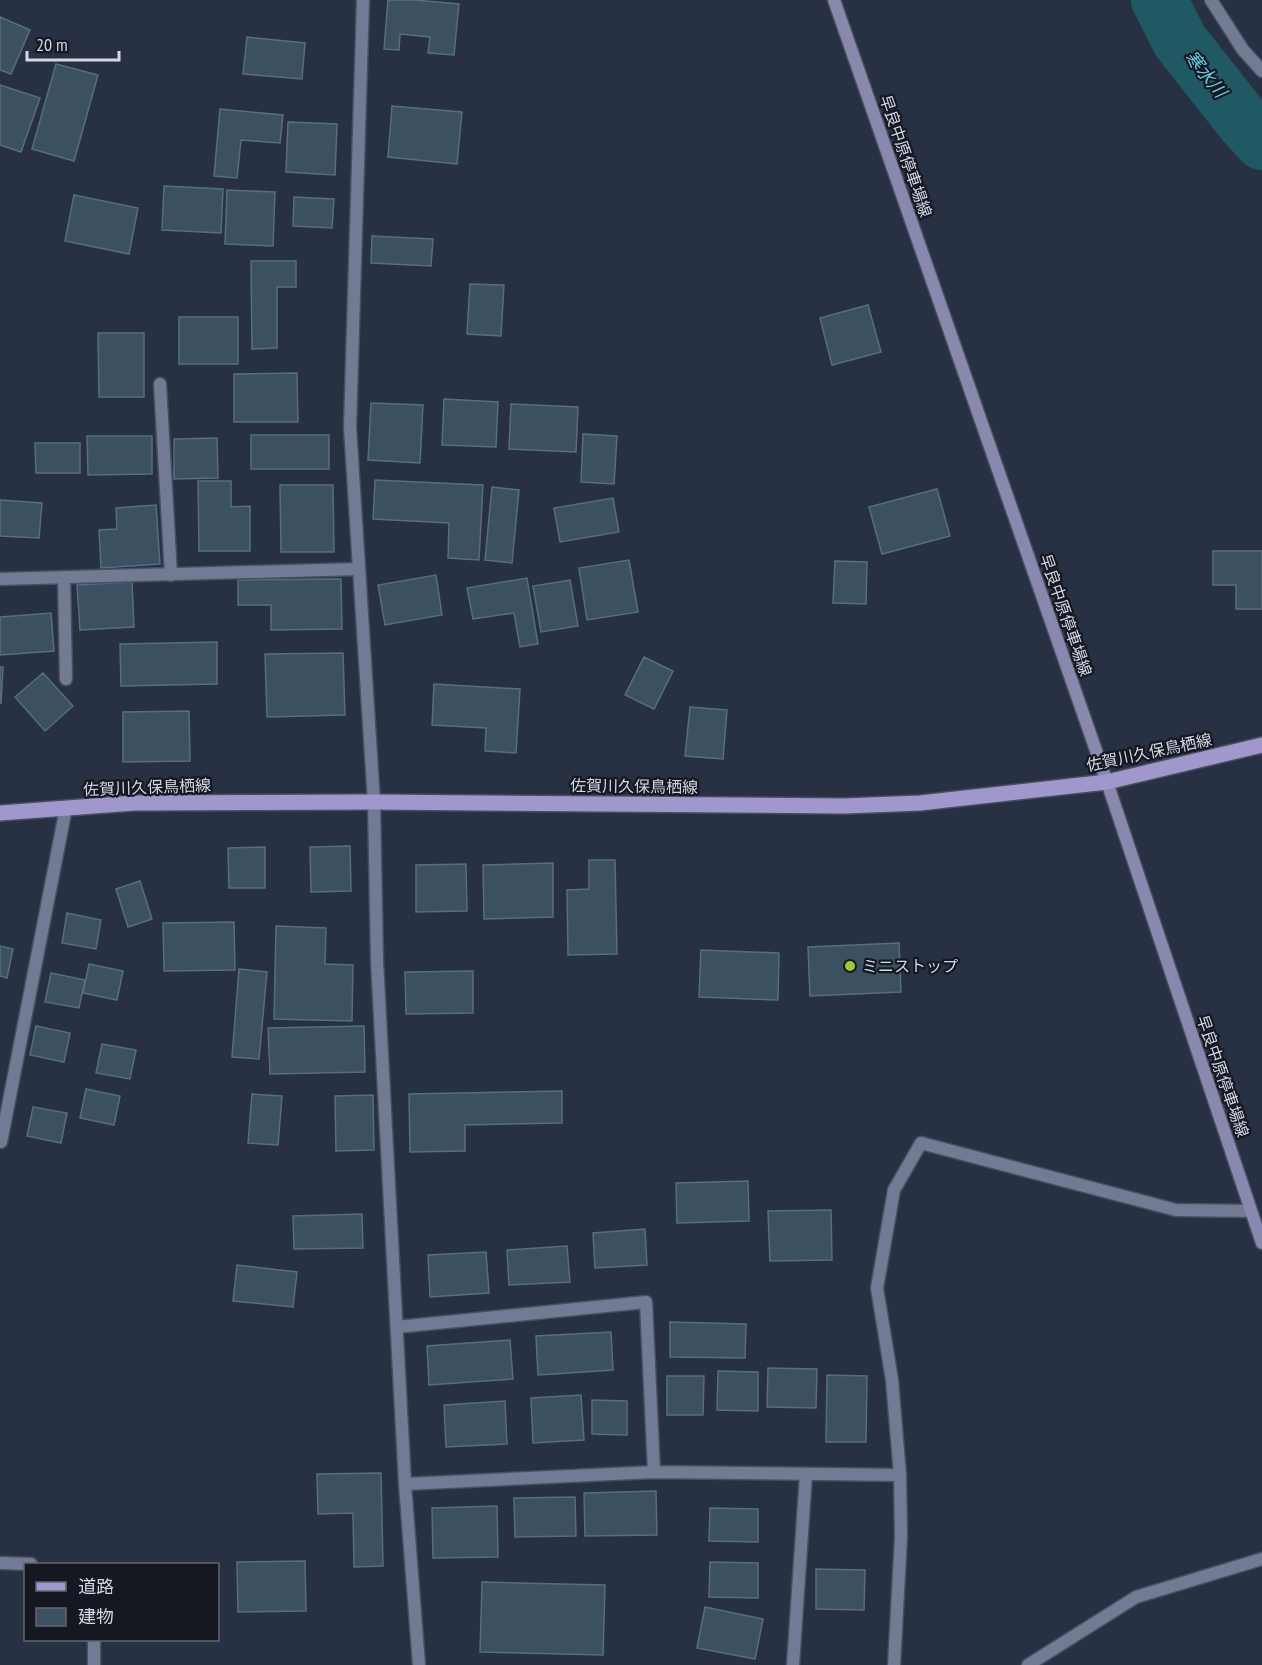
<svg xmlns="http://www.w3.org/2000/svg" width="1262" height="1665" font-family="'PT Sans Narrow','Noto Sans JP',sans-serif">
  <rect width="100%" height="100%" fill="#283044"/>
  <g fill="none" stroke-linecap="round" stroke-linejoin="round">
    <path stroke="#1f5a64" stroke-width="56" d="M1159 0 1180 41 1243 121 1262 142"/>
  </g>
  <path fill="#3b5161" stroke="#576e7e" stroke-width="1.5" d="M388 0H415L459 4 454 55 428 53 430 37 400 34 399 50 384 49Z
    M0 17 30 30 11 74 0 70Z
    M247 37 305 43 302 79 243 74Z
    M56 64 98 75 74 161 32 149Z
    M0 85 40 98 21 152 0 145Z
    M392 106 462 112 457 164 388 157Z
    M220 109 283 115 280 143 241 140 237 178 214 176Z
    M288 122 337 124 335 175 286 172Z
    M164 186 223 189 221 233 162 230Z
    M227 190 275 192 273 246 225 244Z
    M74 195 138 208 129 254 65 241Z
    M294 197 334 199 332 228 293 226Z
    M372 236 433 239 431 266 371 263Z
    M251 261H296V287H277V348L252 349Z
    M470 284 504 285 501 336 467 334Z
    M868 305 881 352 832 365 820 318Z
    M179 317H238V364H179Z
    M98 333H144V397H99Z
    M297 373 298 422H234V374Z
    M444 399 498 402 496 447 442 445Z
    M371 403 423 405 420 463 368 460Z
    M511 404 578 407 576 452 509 449Z
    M583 434 617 436 614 484 581 482Z
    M251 435H329V469H251Z
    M87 436H152V474L88 475Z
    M217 438 218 478 174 479V439Z
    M35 443H80V473H36Z
    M375 480 483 485 479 560 448 558 449 523 373 519Z
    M198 481H231V507L250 506V551H199Z
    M280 485H333L334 552H281Z
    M492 487 519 490 512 563 485 560Z
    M937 489 950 536 882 554 869 507Z
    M613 498 619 532 560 542 554 508Z
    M0 500 42 503 39 538 0 536Z
    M156 505 160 564 101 568 99 530 117 529 116 508Z
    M1213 551H1262V609H1236V585H1213Z
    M629 560 638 612 587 620 579 568Z
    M835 561 867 562 866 604 833 603Z
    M436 575 442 615 385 625 378 585Z
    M527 578 538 644 520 647 514 613 473 619 467 588Z
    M341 579 342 629 271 630V605H238V580Z
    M570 580 578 626 541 632 533 586Z
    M132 582 134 627 80 630 77 585Z
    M51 613 54 651 0 655V617Z
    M217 642V684L121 686 120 644Z
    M343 653 345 715 267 717 265 654Z
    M644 657 673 671 654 709 625 695Z
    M0 667H3L1 703H0Z
    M43 673 73 706 45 731 15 697Z
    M434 684 520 689 516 753 485 751 486 728 432 725Z
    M690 707 727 710 723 759 685 756Z
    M189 711 190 761 123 762V712Z
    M350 846 351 891 311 892 310 847Z
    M265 847V888H229L228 848Z
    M589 860H615L617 954 568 955 567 890 589 889Z
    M553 863V917L484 919 483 865Z
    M466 864 467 911 416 912V865Z
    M140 881 152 919 128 927 116 889Z
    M67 913 101 920 96 949 62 943Z
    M234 922 235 970 164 971 163 923Z
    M276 926 326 928 325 964 353 965 352 1021 274 1019Z
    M899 943 901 992 810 996 808 947Z
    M0 946 13 949 7 978 0 976Z
    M701 950 779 953 778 1000 699 997Z
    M89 964 123 971 117 1000 83 993Z
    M239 969 267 972 259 1059 232 1057Z
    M473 971V1013L406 1014 405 972Z
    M51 973 85 980 79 1008 45 1002Z
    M36 1026 70 1033 64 1062 30 1055Z
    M364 1026 365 1072 270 1074 268 1028Z
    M102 1044 136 1050 130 1079 96 1073Z
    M86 1089 120 1096 114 1125 80 1118Z
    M562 1091V1123L465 1125V1151L410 1152 409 1094Z
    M252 1094 282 1096 278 1145 248 1143Z
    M373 1095 374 1150 336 1151 335 1096Z
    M33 1107 67 1113 61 1143 27 1136Z
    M748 1181 749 1221 677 1223 676 1183Z
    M831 1210 832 1260 770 1261 768 1211Z
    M362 1214 363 1248 294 1249 293 1216Z
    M645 1229 647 1265 595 1268 593 1233Z
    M567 1246 570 1282 509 1285 507 1250Z
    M486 1252 489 1293 430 1297 428 1255Z
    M237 1265 297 1272 293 1307 233 1301Z
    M670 1322 746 1324 745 1358 670 1357Z
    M611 1332 613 1370 538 1375 536 1336Z
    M510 1340 513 1379 429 1385 427 1346Z
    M768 1368 817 1369 816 1408 767 1407Z
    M718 1371 758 1372V1411L717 1410Z
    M827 1375 867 1376 866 1442H826Z
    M667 1376H704L703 1415H667Z
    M581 1395 584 1440 533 1443 531 1398Z
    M592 1400 627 1401V1435L592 1434Z
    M505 1401 507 1444 446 1447 444 1405Z
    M381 1473 383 1566 354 1567 353 1513 318 1514 317 1474Z
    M656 1491 657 1535 585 1536 584 1493Z
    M575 1497 576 1536 515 1537 514 1498Z
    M497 1506 498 1557 433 1558 432 1508Z
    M710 1508 758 1509V1542L709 1541Z
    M305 1561 306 1611 238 1612 237 1562Z
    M710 1562 758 1563V1598L709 1597Z
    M816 1569 865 1570 864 1610 816 1609Z
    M482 1582 605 1585 603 1655 480 1652Z
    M705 1607 763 1619 755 1659 697 1648Z"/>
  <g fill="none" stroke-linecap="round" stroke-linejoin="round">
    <g stroke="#474e5e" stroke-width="15">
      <path id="street" d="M363 0 350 427 374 802 377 961 405 1484 419 1665
        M1211 0 1243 50 1262 71
        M160 384 171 575
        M64 577 66 679
        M0 579 359 569
        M1 1142 66 808
        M397 1327 646 1302 654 1472
        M405 1484 654 1472 900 1475
        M0 1563 31 1564
        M94 1665V1640
        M793 1665 806 1474
        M894 1665 901 1537 900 1475 892 1380 877 1288 894 1190 921 1143 1176 1210 1251 1211
        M1028 1665 1136 1597 1262 1559"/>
    </g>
    <g stroke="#474e5e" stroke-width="15">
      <path id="secondary" d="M834 0 1107 782 1262 1243"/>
    </g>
    <g stroke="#474e5e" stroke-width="18">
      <path id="primary" d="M0 813 134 803 374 802 844 806 920 803 1107 782 1262 745"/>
    </g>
    <use href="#street" stroke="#727b93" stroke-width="12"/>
    <use href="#secondary" stroke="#8989b0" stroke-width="12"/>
    <use href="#primary" stroke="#a097cc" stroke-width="15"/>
  </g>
  <circle fill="#9eca2f" stroke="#151821" stroke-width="2" cx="850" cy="966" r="6"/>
  <g text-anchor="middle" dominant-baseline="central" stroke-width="4.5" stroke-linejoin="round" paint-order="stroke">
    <g font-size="16" fill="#d3d8e5" stroke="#151821">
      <text transform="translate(906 156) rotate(71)">早良中原停車場線</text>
      <text transform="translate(1066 615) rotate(71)">早良中原停車場線</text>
      <text transform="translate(1149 752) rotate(-12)">佐賀川久保鳥栖線</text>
      <text transform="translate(634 786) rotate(1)">佐賀川久保鳥栖線</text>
      <text transform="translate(147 787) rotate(-2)">佐賀川久保鳥栖線</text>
      <text transform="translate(1223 1076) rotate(71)">早良中原停車場線</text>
    </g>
    <g font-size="16" fill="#d3d8e5" stroke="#151821" text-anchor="start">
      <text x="862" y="966">ミニストップ</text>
    </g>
    <g font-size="18" font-style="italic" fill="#60d2e6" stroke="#151821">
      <text transform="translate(1206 74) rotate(51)">寒水川</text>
    </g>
  </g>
  <rect x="24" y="1563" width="195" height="78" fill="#151821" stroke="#61656f" stroke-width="1.5"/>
  <rect x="36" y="1582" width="30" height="9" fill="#a097cc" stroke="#61656f" stroke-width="1.5"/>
  <text x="78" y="1593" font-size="18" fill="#d3d8e5">道路</text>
  <rect x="36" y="1608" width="30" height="18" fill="#3b5161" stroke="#61656f" stroke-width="1.5"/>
  <text x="78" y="1623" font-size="18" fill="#d3d8e5">建物</text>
  <path d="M27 51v9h92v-9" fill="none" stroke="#d3d8e5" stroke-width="3"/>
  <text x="36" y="51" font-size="18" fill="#d3d8e5" stroke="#151821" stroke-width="4.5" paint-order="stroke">20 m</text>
</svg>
